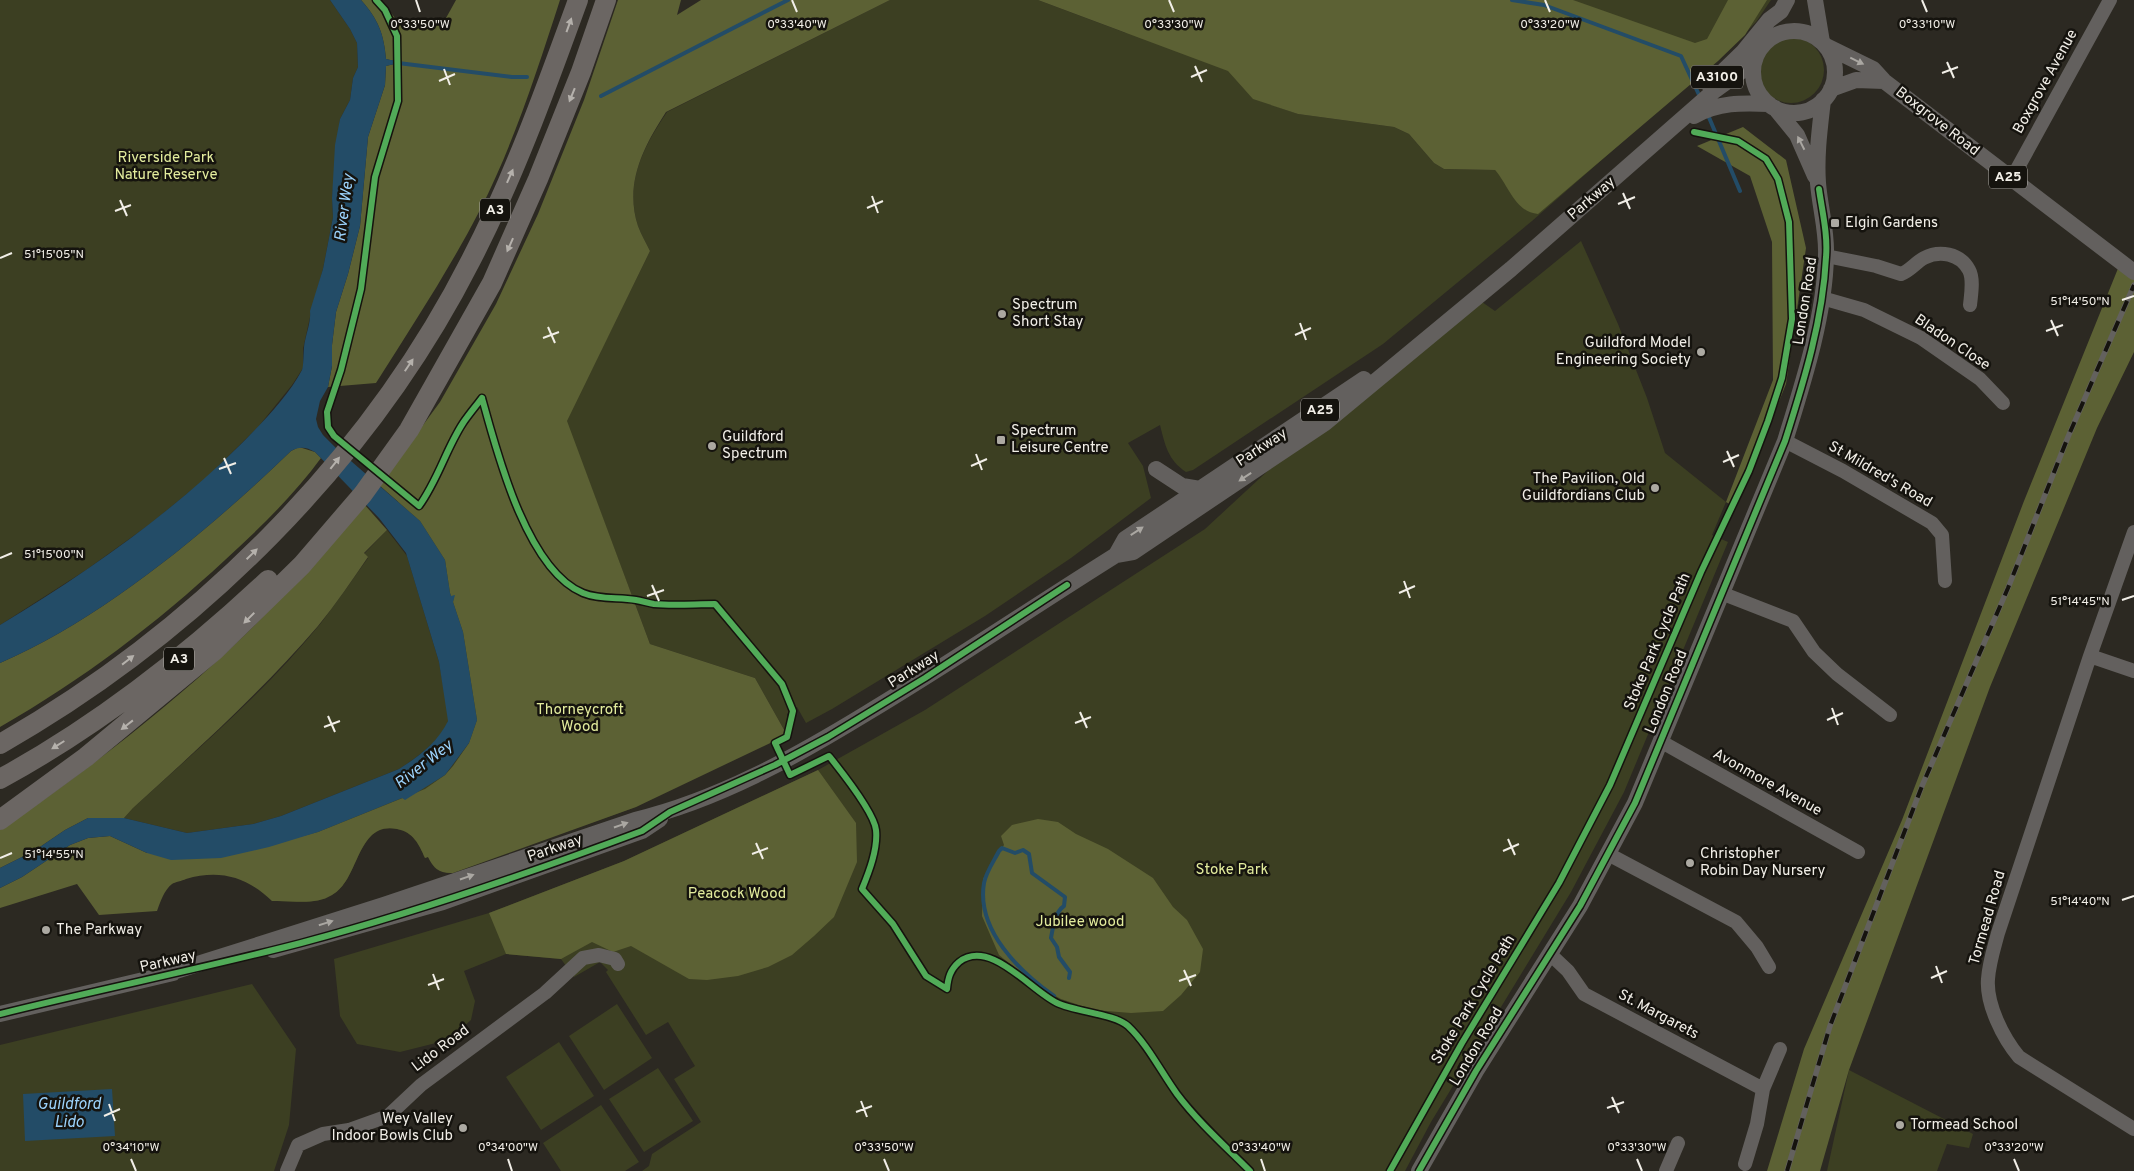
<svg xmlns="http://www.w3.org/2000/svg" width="2134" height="1171" font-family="Overpass,sans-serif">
  <rect width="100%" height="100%" fill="#2c2922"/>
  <path fill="#3c3f22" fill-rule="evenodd" d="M0 0H330L350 29 357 43 358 67 353 78 350 100 340 119 332 198 333 217 323 269 312 308 303 349V368L292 385 258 427 205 479 150 524 86 570 0 625Z
    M890 0H1038L1126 33 1063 0H1771L1756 22 1733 45 1532 221 1383 344 1193 470 1186 472C1168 460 1165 445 1160 425L1128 443 1143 466 1151 498 1071 558 985 616 832 709 806 723 797 707 787 714V735L755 678 650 644 581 460 667 791 636 807 448 873 435 868 428 857 425 858C419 844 413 832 397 829 356 821 360 880 332 895 314 906 292 900 272 901L237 854 251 850 445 775 469 743 393 485 603 144 591 371 650 251C646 243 641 234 638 226 624 183 644 146 667 112ZM1258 100 1513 136 1503 179 1495 170 1444 169 1434 163 1409 134 1394 127 1298 114Z
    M1758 70a33 33 0 1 1 66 0a33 33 0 1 1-66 0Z
    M1581 241 1618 324 1647 398 1665 453 1726 502 1712 535 1728 542 1624 792 1571 892 1431 1122 1405 1171H642L649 1166 652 1154 701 1122 674 1079 695 1066 668 1022 646 1035 606 972 608 970 600 962 574 977 561 959 506 954 464 971 475 1001 471 1020 448 1040 400 1052 357 1044 340 1016 334 959 489 913 624 861 818 770 925 710 1205 529 1286 454 1482 302 1495 311Z
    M387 530 407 556 439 662 449 717C446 737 415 759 399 769L281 816 253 824 187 833 124 818 133 808C198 749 265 692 321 623 337 602 352 580 368 558L364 554Z
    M252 984 296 1049 289 1125 274 1171H0V1045Z
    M617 1004 652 1058 604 1090 569 1036Z
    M559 1042 594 1096 541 1130 506 1077Z
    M658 1068 693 1121 644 1152 609 1099Z
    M1849 1070 1973 1134 1969 1148 1947 1144 1937 1171H1827Z
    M601 1105 639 1162 625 1171H561L543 1143Z"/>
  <path fill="#5c6134" d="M361 0H381L402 27 446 18 456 0H560C537 71 514 143 480 210 449 270 412 326 376 383L328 387 332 366V345L336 312 348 274 360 226 368 137 385 85 386 66 394 64V61L386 59C384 34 378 19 361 0Z
    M618 0H681L677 15 701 0H890L666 112C644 146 624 183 638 226 641 234 646 243 650 251L567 421 650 644 755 678 787 735 636 807 453 873C440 874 433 868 428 857L425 858C419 844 413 832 397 829 356 821 360 880 332 895 314 906 292 900 272 901 247 877 220 869 186 879 182 881 175 882 172 884 164 890 160 903 157 911L99 915 77 884 0 908V888L22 877 70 845 88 838 110 836 147 853 251 850 318 832 425 789 445 775 453 766 469 743 477 720 463 632 453 602 454 596H451L450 593 445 560 420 521 379 485 440 402 496 304 538 214 584 100Z
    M1038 0H1573L1695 43 1707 39 1728 0H1767L1745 35 1718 61 1538 214C1515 212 1509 186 1495 170L1444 169 1434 163 1409 134 1394 127 1298 114 1253 99 1228 71Z
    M1743 127 1786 160 1806 248 1786 384 1736 508 1726 502 1773 380 1772 242 1750 176 1697 146Z
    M2119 266 2134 278V352L2097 428 1990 687 1849 1070 1820 1171H1767L1804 1049 1902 820 2024 501Z
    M299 447 315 452 321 458C293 496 260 528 225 560 156 624 82 680 0 727V663C104 618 210 529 291 451Z
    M364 504 387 530 364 553 368 557C352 580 336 604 318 626 261 692 197 750 133 808L124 818H88L65 830 34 851 0 868V830C80 776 159 715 230 649 278 604 321 554 364 504Z
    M818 770 856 823 857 862 834 917 814 936 792 955 768 967 738 976 707 980 689 979 631 946 613 952 592 942 561 959 506 954 489 913 624 861Z
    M1038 819 1058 822 1076 834 1108 849 1153 878 1173 907 1187 920 1203 949 1200 972 1181 995 1163 1011 1131 1013 1094 1010 1061 999 1037 986 999 955 982 916 983 879 1004 845 1001 836 1012 825Z"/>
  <path fill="#234c67" d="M330 0H361C378 19 384 34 386 59L395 61 394 64 386 66 385 85 368 137 360 226 348 274 336 312 332 345V366L328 387 320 401 316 419 318 427 323 435 336 448 420 521 445 560 450 593 451 596 455 595 453 602 463 632 477 720 469 743 445 775 405 800 402 798 318 832 269 847 221 858 171 860 147 853 110 836 88 838 70 845 22 877 0 888V868L34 851 65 830 88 818H124L187 833 253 824 281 816 399 769C418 757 438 742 448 721L439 662 406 553 379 518 315 452C306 447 300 446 291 451 210 529 104 618 0 663V625C86 573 168 516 239 446 260 425 288 397 302 370 304 366 303 348 305 341 307 331 311 321 310 311L323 269 333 217 332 198 335 145 340 119 350 100 353 78 358 67 357 43 350 29Z
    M112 1089 115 1136 25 1141 23 1094Z"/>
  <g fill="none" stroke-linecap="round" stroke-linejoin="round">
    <path stroke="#234c67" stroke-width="4" d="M1512 0 1544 5 1681 56 1700 97
      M390 62 512 77H527
      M601 96 788 0
      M1708 115 1740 191
      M1054 996C1020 972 976 930 984 883 986 872 994 861 999 851L1002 848 1015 853 1023 850 1029 854 1032 873 1065 897 1064 906C1055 912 1053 927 1051 938L1057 947 1059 957 1070 972 1069 978"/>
    <path stroke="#63605e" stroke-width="14" d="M2011 180 2110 0
      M1826 256 1876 266 1901 274C1910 271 1915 263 1924 258 1939 250 1960 253 1969 270 1974 279 1971 295 1970 305
      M1822 298 1864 310 1921 338 1980 379 2003 403
      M1785 441 1843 471 1932 523 1942 535 1945 581
      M2134 532 2090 656 1998 933C1994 948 1989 963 1988 979 1986 1004 2003 1038 2019 1057L2134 1129
      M1721 593 1793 621 1814 652 1837 674 1890 715
      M2090 656 2134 671
      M1660 741 1858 852
      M1608 854 1736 922 1757 947 1769 967
      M1550 954 1568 971 1584 994 1763 1089 1757 1124 1745 1164
      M1763 1089 1780 1049
      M287 1171 298 1145 323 1134 349 1130 388 1116 421 1085 545 993 583 958 599 955 615 959 618 964
      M1666 1171 1678 1143"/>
    <path stroke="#63605e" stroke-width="16" d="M1815 0 1822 42
      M1753 72a41 41 0 1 1 82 0a41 41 0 1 1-82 0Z
      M1826 46 1873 69 1884 81 2134 272
      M1709 85 1743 52 1769 20 1781 11 1787 0
      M1831 89 1856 80 1884 81
      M1775 108 1797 135 1815 176
      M1694 116C1719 102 1742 103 1769 104
      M1156 469 1182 486 1200 489
      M1116 555 1125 539 1364 379
      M273 950 443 902 642 831 660 819
      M163 975 384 905 635 820C718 800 795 757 867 713 952 662 1033 607 1116 555L1133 552 1325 423 1511 269 1714 91 1754 62
      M0 1014 173 973
      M1419 1171 1476 1071 1580 906 1635 803 1785 441C1803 383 1825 316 1826 255 1827 231 1820 208 1818 183 1816 155 1820 127 1823 100"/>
    <path stroke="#6b6663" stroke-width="20" d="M0 744C195 633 369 461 471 260 514 177 546 88 578 0
      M0 779C99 725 186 657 268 580
      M0 820 86 757 214 651 302 565 363 494 409 430 492 283 538 179 581 72 606 0"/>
    <g stroke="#63615e" stroke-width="5.5">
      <path id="rail" d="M1787 1171 1830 1026 1922 786 2008 588 2068 437 2134 285"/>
    </g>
    <use href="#rail" stroke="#15130e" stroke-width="4" stroke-dasharray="11" stroke-linecap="butt"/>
    <g stroke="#15130e" stroke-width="9">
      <path id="cycleway" d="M376 0 385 10 397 36 398 101 375 177 361 289 341 370 327 412 328 427 334 436 419 506C438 480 446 449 463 423 469 414 476 406 482 398
        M482 398C497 453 527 570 583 593 600 600 618 597 636 600 642 601 648 603 654 604 674 606 695 604 715 604L782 684 793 711 787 737 775 743 790 775 829 756C841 771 874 812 876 830 878 849 869 872 862 889L893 924 926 976 947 989C948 978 950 970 959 962 990 938 1030 990 1057 1003 1076 1012 1115 1014 1128 1026 1148 1045 1161 1072 1177 1094 1198 1122 1225 1146 1250 1171
        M0 1014C100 989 201 969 301 943 417 912 530 873 642 831L670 812 775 765 828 737 925 678 1067 585
        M1390 1171 1462 1043 1559 883 1610 785 1701 572 1749 471 1768 421 1782 378 1792 319 1789 222 1778 179 1766 159 1738 141 1694 132
        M1419 1171 1476 1071 1580 906 1635 803 1785 441C1804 381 1823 320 1826 257 1828 234 1822 211 1819 189"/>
    </g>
    <use href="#cycleway" stroke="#51ab58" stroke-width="6"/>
  </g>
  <defs><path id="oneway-solid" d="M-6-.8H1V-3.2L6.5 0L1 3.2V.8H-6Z" transform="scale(1.25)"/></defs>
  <g fill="#b5b1ac">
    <use href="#oneway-solid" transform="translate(569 25) rotate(-70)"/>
    <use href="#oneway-solid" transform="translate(572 95) rotate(112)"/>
    <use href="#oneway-solid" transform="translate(510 176) rotate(-66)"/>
    <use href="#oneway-solid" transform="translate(510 245) rotate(114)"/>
    <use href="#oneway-solid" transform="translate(409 365) rotate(-56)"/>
    <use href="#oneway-solid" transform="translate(335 463) rotate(-52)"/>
    <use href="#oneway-solid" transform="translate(252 554) rotate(-44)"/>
    <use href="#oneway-solid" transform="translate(249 618) rotate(135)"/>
    <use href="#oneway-solid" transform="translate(128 660) rotate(-38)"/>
    <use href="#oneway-solid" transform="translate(127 725) rotate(142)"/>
    <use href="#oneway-solid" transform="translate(58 745) rotate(148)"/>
  </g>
  <g fill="#aaa7a2">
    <use href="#oneway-solid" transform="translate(1857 61) rotate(26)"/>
    <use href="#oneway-solid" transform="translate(1801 143) rotate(-117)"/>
    <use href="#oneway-solid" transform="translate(1245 477) rotate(146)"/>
    <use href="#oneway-solid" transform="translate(1137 531) rotate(-33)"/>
    <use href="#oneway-solid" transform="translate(621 825) rotate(-19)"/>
    <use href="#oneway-solid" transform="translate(467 877) rotate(-19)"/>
    <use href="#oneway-solid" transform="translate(326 923) rotate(-17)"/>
  </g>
  <path fill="none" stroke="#f1eee7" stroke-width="2" d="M416 0 420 12M792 0 797 12M1169 0 1174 12M1545 0 1550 12M1922 0 1927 12M1947 62 1954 78M1195 66 1202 82M444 69 450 85M1942 73 1958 67M1191 77 1207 70M439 81 455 74M1623 193 1630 209M872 196 878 213M120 200 127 216M1618 204 1635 197M867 208 883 201M115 211 131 205M0 258 12 253M2122 300 2134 296M2051 320 2058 336M1300 323 1306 340M548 327 555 343M2046 331 2063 325M1295 335 1311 328M543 338 559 332M1727 451 1734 467M976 454 982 470M224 458 231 474M1723 462 1739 455M971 466 987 459M219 469 236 463M0 558 12 553M1404 581 1410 598M652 585 659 601M1399 593 1415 586M647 596 664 590M2122 600 2134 596M1832 708 1838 725M1080 712 1087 728M328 716 335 732M1827 720 1843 713M1075 723 1091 717M324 727 340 721M1508 839 1515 855M756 843 763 859M1503 851 1519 844M752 854 768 848M0 858 12 853M2122 900 2134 896M1936 966 1942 983M1184 970 1191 986M433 974 439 990M1931 978 1947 971M1179 981 1196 975M428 985 444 979M1612 1097 1619 1113M861 1101 867 1117M109 1104 115 1121M1607 1108 1624 1102M856 1112 872 1106M104 1116 120 1109M131 1159 136 1171M508 1159 512 1171M884 1159 889 1171M1261 1159 1265 1171M1637 1159 1642 1171M2014 1159 2019 1171"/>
  <g fill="#aca9a2" stroke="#15130e" stroke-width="2">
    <rect x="1830" y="218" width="10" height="10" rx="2.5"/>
    <circle cx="1002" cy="314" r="5"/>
    <circle cx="1701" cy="352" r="5"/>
    <rect x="996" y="435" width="10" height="10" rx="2.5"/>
    <circle cx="712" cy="446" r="5"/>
    <circle cx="1655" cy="488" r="5"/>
    <circle cx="1690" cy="863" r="5"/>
    <circle cx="46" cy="930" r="5"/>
    <circle cx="1900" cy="1125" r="5"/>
    <circle cx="463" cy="1128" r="5"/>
  </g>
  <g text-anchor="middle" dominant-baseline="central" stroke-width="5" stroke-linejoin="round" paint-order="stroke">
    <g fill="#15130e" stroke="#afaca6" stroke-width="1">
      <rect x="1691" y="65.5" width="52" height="23" rx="4"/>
      <rect x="1989" y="165.5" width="38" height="23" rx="4"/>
      <rect x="480" y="198.5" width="30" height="23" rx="4"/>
      <rect x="1301" y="398.5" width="38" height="23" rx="4"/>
      <rect x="164" y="647.5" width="30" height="23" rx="4"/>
    </g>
    <g font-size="14" font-weight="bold" fill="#f1eee7">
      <text x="1717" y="77">A3100</text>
      <text x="2008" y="177">A25</text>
      <text x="495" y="210">A3</text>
      <text x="1320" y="410">A25</text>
      <text x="179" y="659">A3</text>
    </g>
    <g font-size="15" fill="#f1eee7" stroke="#15130e">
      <text transform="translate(2046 82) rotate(-61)">Boxgrove Avenue</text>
      <text transform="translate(1937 122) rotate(38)">Boxgrove Road</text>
      <text transform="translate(1592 199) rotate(-41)">Parkway</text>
      <text transform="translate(1806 301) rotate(-81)">London Road</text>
      <text transform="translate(1952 343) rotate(34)">Bladon Close</text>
      <text transform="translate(1262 448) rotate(-33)">Parkway</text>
      <text transform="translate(1880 475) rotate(30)">St Mildred's Road</text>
      <text transform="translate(1658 642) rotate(-67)">Stoke Park Cycle Path</text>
      <text transform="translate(914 670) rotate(-32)">Parkway</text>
      <text transform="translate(1667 692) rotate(-68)">London Road</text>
      <text transform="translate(1767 783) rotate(29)">Avonmore Avenue</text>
      <text transform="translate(555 849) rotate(-19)">Parkway</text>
      <text transform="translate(1988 918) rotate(-74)">Tormead Road</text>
      <text transform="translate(168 962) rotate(-13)">Parkway</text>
      <text transform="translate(1474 1000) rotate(-59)">Stoke Park Cycle Path</text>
      <text transform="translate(1658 1015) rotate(28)">St. Margarets</text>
      <text transform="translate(1477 1047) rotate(-59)">London Road</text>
      <text transform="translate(441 1049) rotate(-37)">Lido Road</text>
    </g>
    <g font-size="15" fill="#e3ec9d" stroke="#15130e">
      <text x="166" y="158">Riverside Park<tspan x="166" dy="17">Nature Reserve</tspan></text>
      <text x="580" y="710">Thorneycroft<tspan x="580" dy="17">Wood</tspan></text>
      <text x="1232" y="870">Stoke Park</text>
      <text x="737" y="894">Peacock Wood</text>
      <text x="1080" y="922">Jubilee wood</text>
    </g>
    <g font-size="15" fill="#f1eee7" stroke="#15130e" text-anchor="start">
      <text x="1845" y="223">Elgin Gardens</text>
      <text x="1012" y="305">Spectrum<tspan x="1012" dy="17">Short Stay</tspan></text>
      <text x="1691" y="343" text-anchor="end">Guildford Model<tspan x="1691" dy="17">Engineering Society</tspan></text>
      <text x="1011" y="431">Spectrum<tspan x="1011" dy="17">Leisure Centre</tspan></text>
      <text x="722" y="437">Guildford<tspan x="722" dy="17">Spectrum</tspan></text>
      <text x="1645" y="479" text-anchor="end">The Pavilion, Old<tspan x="1645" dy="17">Guildfordians Club</tspan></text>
      <text x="1700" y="854">Christopher<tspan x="1700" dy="17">Robin Day Nursery</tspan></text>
      <text x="56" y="930">The Parkway</text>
      <text x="453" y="1119" text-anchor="end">Wey Valley<tspan x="453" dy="17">Indoor Bowls Club</tspan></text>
      <text x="1910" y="1125">Tormead School</text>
    </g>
    <g font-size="16" font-style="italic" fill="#9bd2fb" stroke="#15130e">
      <text transform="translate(345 208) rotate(-83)">River Wey</text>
      <text transform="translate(424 765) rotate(-38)">River Wey</text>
      <text x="69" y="1105">Guildford<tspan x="69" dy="18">Lido</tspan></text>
    </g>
  </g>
  <g font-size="12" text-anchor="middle" fill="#f1eee7" stroke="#15130e" stroke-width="5" stroke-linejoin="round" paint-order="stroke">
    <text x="420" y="28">0°33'50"W</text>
    <text x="797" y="28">0°33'40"W</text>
    <text x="1174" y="28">0°33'30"W</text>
    <text x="1550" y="28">0°33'20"W</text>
    <text x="1927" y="28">0°33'10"W</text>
    <text x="54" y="258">51°15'05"N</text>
    <text x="2080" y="305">51°14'50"N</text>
    <text x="54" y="558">51°15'00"N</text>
    <text x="2080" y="605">51°14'45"N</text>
    <text x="54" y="858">51°14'55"N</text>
    <text x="2080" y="905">51°14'40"N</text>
    <text x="131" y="1151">0°34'10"W</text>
    <text x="508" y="1151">0°34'00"W</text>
    <text x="884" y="1151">0°33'50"W</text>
    <text x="1261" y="1151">0°33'40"W</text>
    <text x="1637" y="1151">0°33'30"W</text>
    <text x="2014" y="1151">0°33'20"W</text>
  </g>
</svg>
